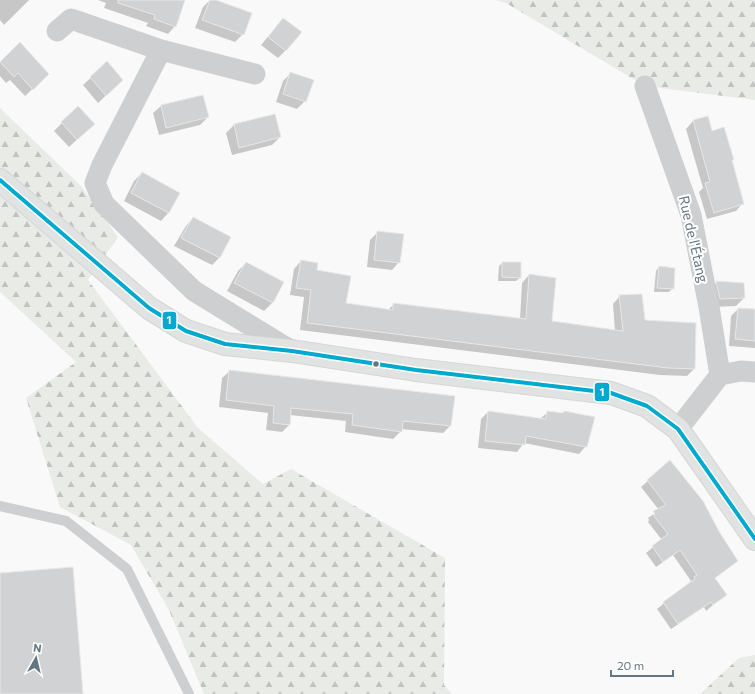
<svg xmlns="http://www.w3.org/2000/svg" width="755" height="694" font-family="Commissioner,sans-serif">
  <defs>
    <pattern id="forest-firs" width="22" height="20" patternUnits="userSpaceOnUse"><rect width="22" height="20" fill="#e8ebe6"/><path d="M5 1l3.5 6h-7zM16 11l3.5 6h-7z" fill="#c0c3c0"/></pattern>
  </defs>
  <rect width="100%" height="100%" fill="#f9f9f9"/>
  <path fill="url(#forest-firs)" d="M495 0H755V100L645 86 506 3Z
    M0 108 81 186 118 237 88 280 198 428 263 484 291 469 445 558 444 685 452 694H204L169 610 131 545 60 507 26 398 76 362 0 292Z
    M755 655V694H700L739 658Z"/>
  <path fill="#0003" d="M0 0H29L4 25 0 20Z
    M98 0H173L175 26 168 34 146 26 148 23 104 8 106 3Z
    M210 0H214L243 34 235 42 195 28 203 7Z
    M283 19 286 50 278 58 261 45Z
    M20 44 48 74 25 96 10 80 6 83 0 76V62Z
    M107 63 114 88 98 103 83 85Z
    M291 73 305 101 297 109 276 102 283 81Z
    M161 106 208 117 200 125 159 135 153 113Z
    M275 115 280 137 272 145 232 155 226 133 234 125Z
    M707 117 712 132 733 159 731 162 743 203 736 211 707 219 699 192 703 188 686 129 693 121Z
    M62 123 94 124 69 147 54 131Z
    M142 173 179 194 168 213 161 221 124 201 134 181Z
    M193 218 230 238 219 258 212 265 174 246 186 226Z
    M378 232 399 262 392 270 367 267 370 240Z
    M301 261 316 271 345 304 388 310 394 304 520 319 522 283 529 275 551 322 615 331 613 304 620 296 694 369 687 376 660 375 300 330 304 297 290 295 294 269Z
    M246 263 283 283 272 303 264 311 227 291 238 271Z
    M502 263 520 278 516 281H498L499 266Z
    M659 267 673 288 669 292H654L656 271Z
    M717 282 743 284 744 298 736 306 712 307 709 290Z
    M738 309 755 310V348L729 346 731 316Z
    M230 371 454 397 450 426 443 433 401 429V431L393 439 345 432 346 421 290 415 289 425 282 432 266 430 268 413 219 407 222 378Z
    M488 412 540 419 548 412 586 446 579 454 524 443 517 452 478 448 481 419Z
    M670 462 737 561 714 579 725 595 706 611 704 607 671 629 657 609 691 581 673 555 656 567 646 553 662 540 648 522 649 520 648 518 659 510 641 487Z"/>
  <path fill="#d0d2d3" stroke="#e8e8e8" d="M118 0H185L176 27 154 19 155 15 118 3Z
    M210 0H216L252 13 244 35 202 20Z
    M283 18 302 32 286 51 268 37Z
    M20 42 49 74 33 90 18 73 14 77 0 62Z
    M107 61 123 80 106 96 90 77Z
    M290 72 314 80 306 102 283 94Z
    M203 95 209 117 166 128 161 105Z
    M78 106 95 124 77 140 61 122Z
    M275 114 281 137 239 148 234 124Z
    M708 116 712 131 724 127 734 160H732L744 204 714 213 705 183 710 182 693 120Z
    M142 172 180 193 169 213 131 193Z
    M193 217 231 237 220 258 181 238Z
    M377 231 404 234 400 263 374 260Z
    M301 260 318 263 317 270 351 276 346 303 393 310V303L526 319 529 274 556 278 552 321 623 331 619 295 642 294 645 320 696 323 695 369 668 368 307 323 311 290 296 288Z
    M246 262 284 282 273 303 234 283Z
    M502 262H521V278L502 277Z
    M659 266 675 268 674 289 657 288Z
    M716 281 744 283 745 298 720 299Z
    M738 308 755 309V341L735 339Z
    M229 370 455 396 451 426 403 421 402 432 352 425 353 414 291 408 290 425 273 423 274 406 226 400Z
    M488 411 546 419 547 411 563 413 564 411 595 417 587 447 526 436 525 445 485 441Z
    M670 460 703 501 720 533 738 561 715 578 727 595 713 605 711 602 678 624 663 602 695 579 694 577 697 575 680 550 663 562 652 546 668 534 653 515 655 514 653 511 666 505 647 480Z
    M73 567 83 694H0V573Z"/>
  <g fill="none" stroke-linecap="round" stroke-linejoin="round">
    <g stroke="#d5d6d7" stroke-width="24">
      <path id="secondary" d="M0 180 149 308 186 331 225 344 292 351 416 370 611 393 647 406 678 429 755 539"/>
    </g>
    <path stroke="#cecfd0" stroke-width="10" d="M0 506 66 521 127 569 189 694"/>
    <path stroke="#cecfd0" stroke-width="21" d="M57 31 71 19 161 50 255 74
      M161 50 102 165 95 183 104 204 194 291 292 351
      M645 86 691 215 709 307 720 375
      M678 429 720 375 741 371 755 372"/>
    <use href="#secondary" stroke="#e1e2e2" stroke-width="22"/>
    <g stroke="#fff" stroke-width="7">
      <path id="bus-1" d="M0 180 149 308 186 331 225 344 292 351 416 370 611 393 647 406 678 429 755 539"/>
    </g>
    <use href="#bus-1" stroke="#00a9ce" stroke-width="4"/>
  </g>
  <circle fill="#657683" stroke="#fff" stroke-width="1.5" cx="376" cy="364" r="3.5"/>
  <g text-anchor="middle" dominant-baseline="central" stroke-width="4" stroke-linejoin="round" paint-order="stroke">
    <g font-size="14" fill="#657683" stroke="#fff">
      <text transform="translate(694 239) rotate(77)">Rue de l'Étang</text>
    </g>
  </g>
  <g stroke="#fff" stroke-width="1.5">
    <rect x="162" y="311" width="15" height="19" rx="4" fill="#00a9ce"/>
    <rect x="594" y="382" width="16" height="20" rx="4" fill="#00a9ce"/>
  </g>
  <g font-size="11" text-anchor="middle" font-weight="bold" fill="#fff">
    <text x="169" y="324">1</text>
    <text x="602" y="396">1</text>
  </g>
  <g transform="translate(36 658) rotate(8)" stroke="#ffffff" stroke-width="3" paint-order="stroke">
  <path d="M0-3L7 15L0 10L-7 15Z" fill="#657683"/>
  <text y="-6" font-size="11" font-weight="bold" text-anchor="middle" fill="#657683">N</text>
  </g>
  <path d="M611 670v6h62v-6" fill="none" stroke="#657683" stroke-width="2"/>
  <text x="617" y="670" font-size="12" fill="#657683" stroke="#ffffff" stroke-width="3" paint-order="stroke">20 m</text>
</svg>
